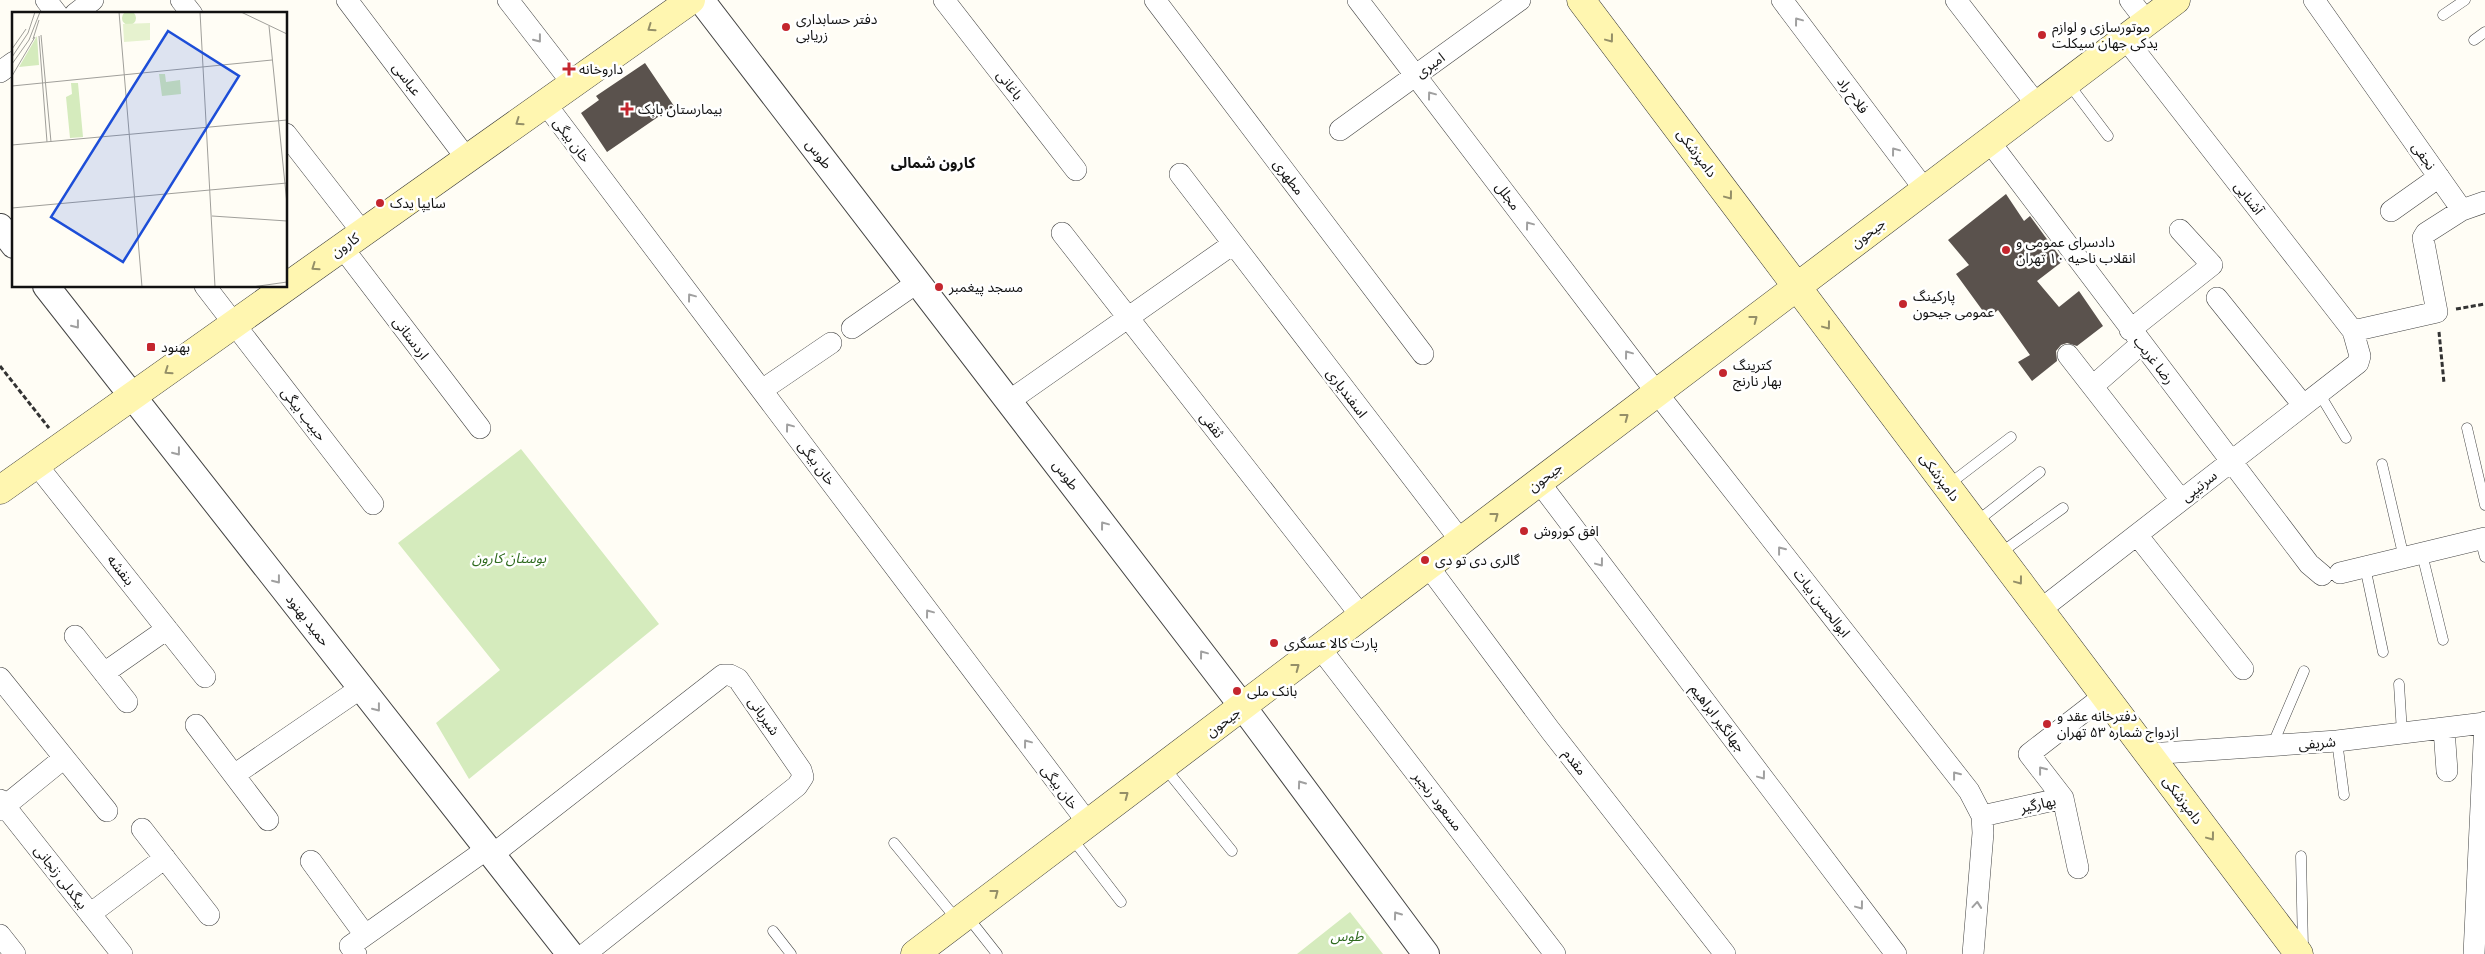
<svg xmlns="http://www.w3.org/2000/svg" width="2485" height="954" font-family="'IBM Plex Serif','Noto Sans Arabic',serif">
  <rect width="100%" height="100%" fill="#fffdf5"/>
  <path fill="#d5ebbd" d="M521 449 659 624 469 779 436 723 500 670 398 543Z
    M1350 912 1383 954H1297Z"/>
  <path fill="#5a524d" d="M645 63 674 106 607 152 581 113 599 100 596 96Z
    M2006 194 2024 221 2030 216 2063 261 2037 281 2059 307 2079 291 2103 326 2077 346 2067 343 2061 345 2056 351 2057 361 2032 381 2018 362 2030 355 1998 310 1988 318 1956 274 1969 265 1948 240Z"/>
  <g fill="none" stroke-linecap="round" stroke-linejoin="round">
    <g stroke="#444" stroke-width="11">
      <path id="service" d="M2443 15 2465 0
        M2474 40 2485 32
        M2068 83 2108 136
        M2319 393 2346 438
        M2467 428 2485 505
        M2382 464 2404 558
        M1948 485 2011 437
        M1976 522 2040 472
        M2480 539 2485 557
        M1999 554 2063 508
        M2422 554 2443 640
        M2365 567 2383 652
        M2399 684 2402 733
        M2337 741 2344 795
        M2272 746 2304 671
        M1165 768 1232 851
        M1071 837 1121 902
        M894 843 958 921
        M2301 856 2303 948
        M967 916 997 954
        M773 931 791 954"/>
    </g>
    <g stroke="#444" stroke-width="22">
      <path id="minor" d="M46 0 57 14
        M181 0 192 14
        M347 0 467 159
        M508 0 573 84
        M944 0 1076 170
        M1155 0 1423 354
        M1358 0 1657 393 1969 791 1982 816 1983 833 1973 954
        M1782 0 1925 190
        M1956 0 2037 105
        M2130 0 2147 22
        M2314 0 2462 210
        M75 14 93 0
        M0 72 14 62
        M545 103 1088 823
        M1340 130 1520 0
        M286 134 363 233
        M1989 141 2309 564 2322 575
        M1180 174 1461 541
        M2391 211 2439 177
        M1062 233 1362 617
        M342 247 480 428
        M205 286 373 504
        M2217 298 2303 405
        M852 328 918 282
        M2130 330 2212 265 2180 230
        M2353 331 2437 312 2423 238 2426 233 2462 210 2485 202
        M2068 355 2181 500
        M2093 386 2141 344
        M762 390 831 343
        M1009 401 1233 244
        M36 464 205 677
        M1539 482 1896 954
        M2137 535 2243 669
        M1428 566 1550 730 1725 954
        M2340 573 2485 538
        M2040 610 2358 363 2360 356 2353 331 2125 38
        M75 636 127 702
        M1320 648 1555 954
        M104 673 167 629
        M0 678 107 811
        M196 725 268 820
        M2444 729 2447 771
        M2149 754 2337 741 2485 723
        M234 775 361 688
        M2063 798 2078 868
        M0 800 122 954
        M0 810 64 758
        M1982 816 2063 798 2029 754 2104 696
        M142 829 209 915
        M492 855 723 675H730L738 679 801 770 803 777 797 786 585 954
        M311 861 365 935
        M90 914 165 858
        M0 935 15 954
        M356 954 350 946 487 849
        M2474 954 2485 722"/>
    </g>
    <g stroke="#444" stroke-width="28">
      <path id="tertiary" d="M701 0 1243 707 1426 954
        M0 227 14 245
        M46 286 570 954"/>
    </g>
    <g stroke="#333" stroke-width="29">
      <path id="secondary" d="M1581 0 2299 954
        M0 490 691 0
        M915 954 2176 0"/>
    </g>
    <path stroke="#333" stroke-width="3" stroke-dasharray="5 2.5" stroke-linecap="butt" d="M2456 309 2485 304
      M2439 332 2444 383
      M0 366 49 428"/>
    <use href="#service" stroke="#fff" stroke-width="10"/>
    <use href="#minor" stroke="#fff" stroke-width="21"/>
    <use href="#tertiary" stroke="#fff" stroke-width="26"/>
    <use href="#secondary" stroke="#fff6b0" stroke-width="28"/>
  </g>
  <defs><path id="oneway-chevron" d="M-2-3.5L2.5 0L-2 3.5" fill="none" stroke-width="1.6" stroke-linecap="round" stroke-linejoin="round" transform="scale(1.25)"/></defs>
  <g stroke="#a0a0a0">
    <use href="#oneway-chevron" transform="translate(1798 21) rotate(-127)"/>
    <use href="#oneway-chevron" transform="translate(538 39) rotate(52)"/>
    <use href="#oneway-chevron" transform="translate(1431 95) rotate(-127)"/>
    <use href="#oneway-chevron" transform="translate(1895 151) rotate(-127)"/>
    <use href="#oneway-chevron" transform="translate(1529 225) rotate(-127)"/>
    <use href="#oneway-chevron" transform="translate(691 297) rotate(-127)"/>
    <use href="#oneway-chevron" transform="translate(76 325) rotate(52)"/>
    <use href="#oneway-chevron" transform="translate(1628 354) rotate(-127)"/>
    <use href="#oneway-chevron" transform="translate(789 427) rotate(-127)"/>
    <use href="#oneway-chevron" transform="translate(177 452) rotate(52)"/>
    <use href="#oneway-chevron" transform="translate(1104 525) rotate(-127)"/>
    <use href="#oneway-chevron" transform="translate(1781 550) rotate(-128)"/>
    <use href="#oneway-chevron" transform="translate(1600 563) rotate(53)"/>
    <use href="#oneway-chevron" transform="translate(277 580) rotate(52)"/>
    <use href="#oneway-chevron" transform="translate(929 613) rotate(-127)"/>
    <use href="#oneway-chevron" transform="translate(1203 654) rotate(-127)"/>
    <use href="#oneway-chevron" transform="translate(377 708) rotate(52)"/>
    <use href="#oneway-chevron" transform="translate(1027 743) rotate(-127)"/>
    <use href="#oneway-chevron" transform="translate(2042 770) rotate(-128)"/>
    <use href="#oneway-chevron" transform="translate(1956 775) rotate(-128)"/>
    <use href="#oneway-chevron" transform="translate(1762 776) rotate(53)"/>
    <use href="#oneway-chevron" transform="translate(1301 784) rotate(-126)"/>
    <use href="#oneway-chevron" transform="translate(1977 905) rotate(-85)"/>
    <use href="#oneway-chevron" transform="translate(1860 906) rotate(53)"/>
    <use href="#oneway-chevron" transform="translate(1397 915) rotate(-126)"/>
  </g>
  <g stroke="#948f68">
    <use href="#oneway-chevron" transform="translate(651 28) rotate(145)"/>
    <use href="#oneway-chevron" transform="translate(1610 39) rotate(53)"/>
    <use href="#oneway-chevron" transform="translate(519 122) rotate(145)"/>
    <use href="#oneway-chevron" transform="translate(1729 196) rotate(53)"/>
    <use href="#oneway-chevron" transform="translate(315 267) rotate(145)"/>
    <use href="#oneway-chevron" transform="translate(1754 319) rotate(-37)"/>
    <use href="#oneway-chevron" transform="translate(1827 326) rotate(53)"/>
    <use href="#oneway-chevron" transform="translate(168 371) rotate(145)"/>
    <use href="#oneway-chevron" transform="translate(1625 417) rotate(-37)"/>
    <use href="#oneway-chevron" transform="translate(1495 516) rotate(-37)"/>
    <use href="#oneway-chevron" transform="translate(2019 581) rotate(53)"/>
    <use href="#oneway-chevron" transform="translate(1296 667) rotate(-37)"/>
    <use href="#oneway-chevron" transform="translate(1125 795) rotate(-37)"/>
    <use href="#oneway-chevron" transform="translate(2211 837) rotate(53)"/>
    <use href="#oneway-chevron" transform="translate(995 893) rotate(-37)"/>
  </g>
  <g fill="#c4262e" stroke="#fff" stroke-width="2">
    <circle cx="786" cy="27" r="5"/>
    <circle cx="2042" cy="35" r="5"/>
    <path d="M566.5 61.5h5v5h5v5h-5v5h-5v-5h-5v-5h5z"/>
    <path d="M624.5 101.5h5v5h5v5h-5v5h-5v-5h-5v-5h5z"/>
    <circle cx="380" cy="203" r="5"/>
    <circle cx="2006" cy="250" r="5"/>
    <circle cx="939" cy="287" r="5"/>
    <circle cx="1903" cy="304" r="5"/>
    <rect x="146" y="342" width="10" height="10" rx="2.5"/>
    <circle cx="1723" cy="373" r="5"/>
    <circle cx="1524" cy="531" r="5"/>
    <circle cx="1425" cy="560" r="5"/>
    <circle cx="1274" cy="643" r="5"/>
    <circle cx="1237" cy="691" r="5"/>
    <circle cx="2047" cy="724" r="5"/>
  </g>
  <g text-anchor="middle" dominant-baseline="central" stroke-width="5" stroke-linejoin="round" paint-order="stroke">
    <g font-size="14" fill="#111" stroke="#fff" text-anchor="start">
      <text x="796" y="19">دفتر حسابداری<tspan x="796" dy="16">زریابی</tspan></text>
      <text x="2052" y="27">موتورسازی و لوازم<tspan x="2052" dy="16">یدکی جهان سیکلت</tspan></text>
      <text x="579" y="69">داروخانه</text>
      <text x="638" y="109">بیمارستان بابک</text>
      <text x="390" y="203">سایپا یدک</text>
      <text x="2016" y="242">دادسرای عمومی و<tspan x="2016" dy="16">انقلاب ناحیه ۱۰ تهران</tspan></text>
      <text x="949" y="287">مسجد پیغمبر</text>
      <text x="1913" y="296">پارکینگ<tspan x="1913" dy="16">عمومی جیحون</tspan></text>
      <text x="161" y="347">بهنود</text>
      <text x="1733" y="365">کترینگ<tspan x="1733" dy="16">بهار نارنج</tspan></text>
      <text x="1534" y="531">افق کوروش</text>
      <text x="1435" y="560">گالری دی تو دی</text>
      <text x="1284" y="643">پارت کالا عسگری</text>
      <text x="1247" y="691">بانک ملی</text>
      <text x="2057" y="716">دفترخانه عقد و<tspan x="2057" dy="16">ازدواج شماره ۵۳ تهران</tspan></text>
    </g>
    <g font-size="14" fill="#111" stroke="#fff">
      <text transform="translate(1430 65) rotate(-36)">امیری</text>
      <text transform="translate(407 79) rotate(53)">عباسی</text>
      <text transform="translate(1010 85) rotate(52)">باغانی</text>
      <text transform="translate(1853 95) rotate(53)">فلاح راد</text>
      <text transform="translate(572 140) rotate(53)">خان بیگی</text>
      <text transform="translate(1697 153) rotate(53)">دامپزشکی</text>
      <text transform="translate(819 154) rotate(52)">طوس</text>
      <text transform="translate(2424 156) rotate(55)">نجفی</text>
      <text transform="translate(1289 177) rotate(53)">مطهری</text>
      <text transform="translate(1508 196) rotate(53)">مجلل</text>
      <text transform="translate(2249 198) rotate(52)">آشنایی</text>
      <text transform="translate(1868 233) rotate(-37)">جیحون</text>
      <text transform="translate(345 245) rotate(-35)">کارون</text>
      <text transform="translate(411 338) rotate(53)">اردستانی</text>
      <text transform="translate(2154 360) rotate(52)">رضا غریب</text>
      <text transform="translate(1347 393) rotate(53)">اسفندیاری</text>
      <text transform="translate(304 414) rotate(52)">حبیب بیگی</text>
      <text transform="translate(1212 425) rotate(52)">ثقفی</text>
      <text transform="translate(817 463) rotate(53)">خان بیگی</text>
      <text transform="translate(1066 475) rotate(53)">طوس</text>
      <text transform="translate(1545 477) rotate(-37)">جیحون</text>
      <text transform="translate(1940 477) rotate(53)">دامپزشکی</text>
      <text transform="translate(2199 486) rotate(-38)">سرتیپی</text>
      <text transform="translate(121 570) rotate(52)">بنفشه</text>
      <text transform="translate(1822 603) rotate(52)">ابوالحسن بیات</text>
      <text transform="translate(308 620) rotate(52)">حمید بهنود</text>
      <text transform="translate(764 716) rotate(55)">شیربانی</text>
      <text transform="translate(1718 718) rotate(53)">جهانگیر ابراهیم</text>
      <text transform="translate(1223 722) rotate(-37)">جیحون</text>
      <text transform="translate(2317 743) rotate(-5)">شریفی</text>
      <text transform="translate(1575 762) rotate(52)">مقدم</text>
      <text transform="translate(1060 787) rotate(53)">خان بیگی</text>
      <text transform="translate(2183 800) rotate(53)">دامپزشکی</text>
      <text transform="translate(1438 801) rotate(52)">مسعود رنجبر</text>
      <text transform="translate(2038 804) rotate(-12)">بهارگیر</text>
      <text transform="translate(61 877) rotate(52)">بیگدلی زنجانی</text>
    </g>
    <g font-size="14" font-style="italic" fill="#2f6b1f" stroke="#fff">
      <text x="509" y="558">بوستان کارون</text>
      <text x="1347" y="936">طوس</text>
    </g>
    <g font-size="15" font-weight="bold" fill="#111" stroke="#fff">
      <text x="933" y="162">کارون شمالی</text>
    </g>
  </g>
  <g transform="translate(12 12)">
    <rect width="275" height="275" fill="#fffdf5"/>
    <path d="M110 6a7 7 0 1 1 14 0a7 7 0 1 1-14 0ZM25 24 27 53 7 55ZM147 62H153L154 70 168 68 169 82 150 84ZM59 71H66L71 125 58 126 54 85 60 82Z" fill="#d5ebbd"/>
    <path d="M138 11V28L112 30 111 12Z" fill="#e6f2cf"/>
    <path fill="none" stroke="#a09f9a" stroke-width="1" d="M107 0 130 275M188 0 203 275M229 0 275 22M257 14 275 192M29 23 39 130M27 24 35 130M21 27 27 8M0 37 14 17M0 45 16 21 23 0M0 52 17 28 28 0M0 64 23 25M0 74 260 48M0 133 275 108M0 196 275 171M200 204 275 209M240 275 275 270"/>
    <path fill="#1d4ed8" fill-opacity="0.15" stroke="#1d4ed8" stroke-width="2.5" d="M156 19 227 64 111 250 39 205Z"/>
    <rect width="275" height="275" fill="none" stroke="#111" stroke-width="2.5"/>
  </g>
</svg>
